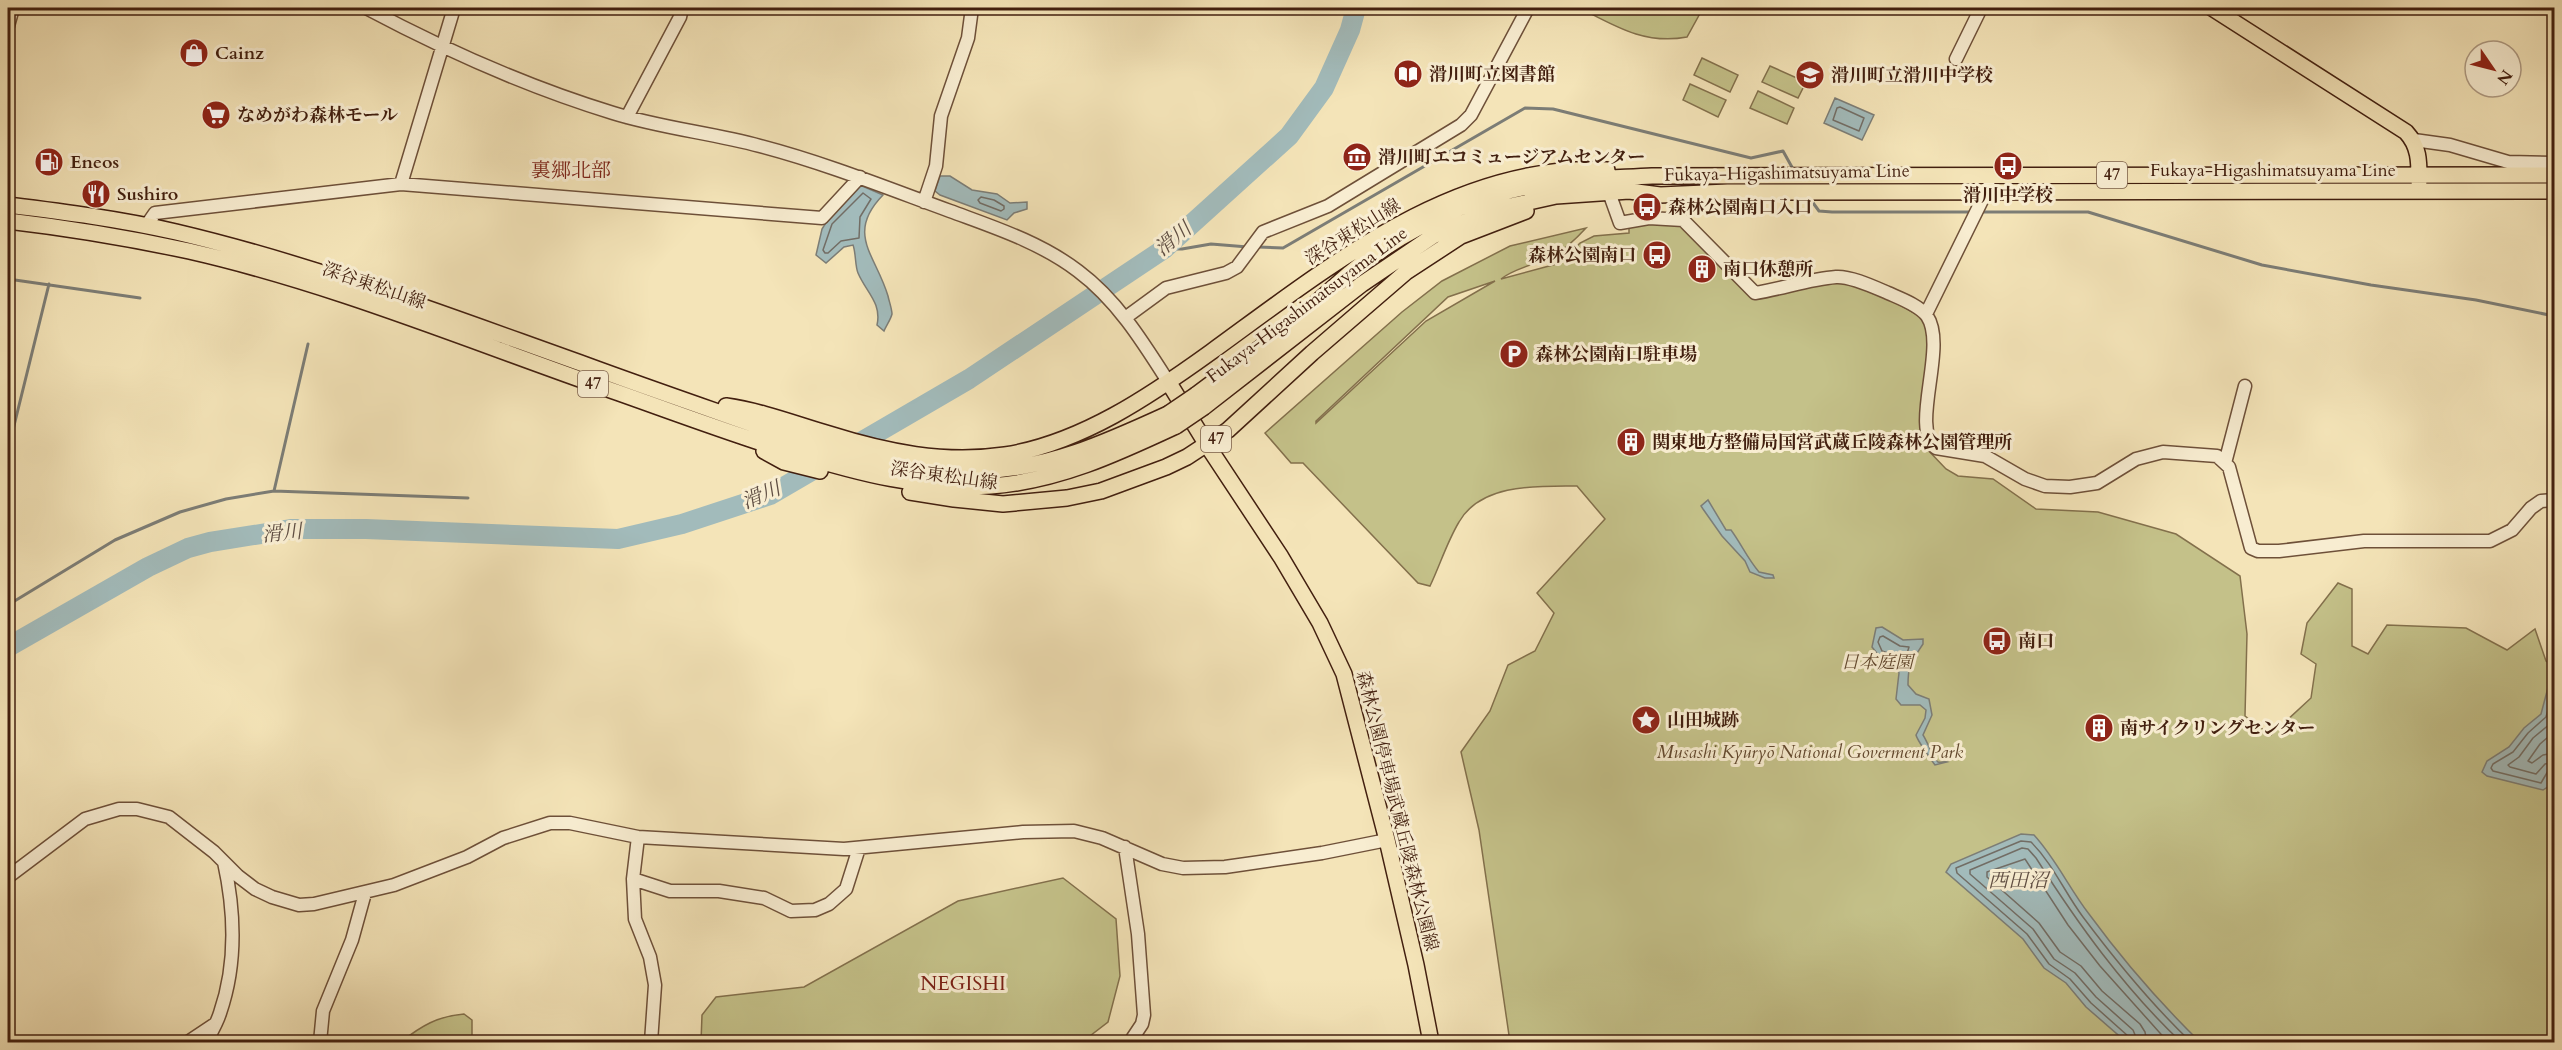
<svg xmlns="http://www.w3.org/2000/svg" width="2562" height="1050" font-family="Cardo,'Noto Serif JP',serif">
  <rect width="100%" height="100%" fill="#f4e4b8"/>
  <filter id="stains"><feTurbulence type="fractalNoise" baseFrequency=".00333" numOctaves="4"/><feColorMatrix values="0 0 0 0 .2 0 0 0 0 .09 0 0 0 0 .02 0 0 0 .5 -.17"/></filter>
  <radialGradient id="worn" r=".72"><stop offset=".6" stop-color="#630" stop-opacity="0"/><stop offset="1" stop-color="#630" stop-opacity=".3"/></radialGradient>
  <path fill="#c4c189" stroke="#83704c" stroke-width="1.5" fill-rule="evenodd" d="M1580 8H1703L1687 37C1645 45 1615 26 1580 8Z
    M1702 58 1738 75 1730 92 1694 75Z
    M1770 66 1806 82 1798 98 1762 82Z
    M1690 84 1726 100 1718 117 1683 100Z
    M1758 91 1794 108 1787 124 1750 108Z
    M1677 223 1685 227 1751 298 1833 280 1866 289 1902 306 1921 317 1929 331 1924 439 1927 449 1946 469 1958 476 1993 479 2036 509 2098 512 2176 534 2240 576 2247 634 2245 716 2271 735 2311 698 2316 664 2301 654 2307 623 2338 583 2352 589V646L2368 654 2387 625 2466 628 2507 650 2535 629 2546 661 2554 667V1042H1510L1479 830 1461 752 1490 711 1508 665 1535 651 1554 613 1537 593 1605 519 1577 486C1538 486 1481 483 1459 522 1447 542 1440 565 1430 586L1418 583 1303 463H1291L1265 433 1402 312 1442 281 1510 246 1586 228C1575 240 1564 251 1549 258 1533 265 1513 269 1501 279L1560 263 1580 243 1594 236 1629 233V225ZM1495 281 1426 321 1316 423V421L1448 297Z
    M1063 878 1116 919 1120 976 1108 1022 1082 1042H701L702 1015 716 997 804 987 958 901Z
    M464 1014 472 1020V1039L479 1042H401C421 1026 438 1016 464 1014Z"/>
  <path fill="#a2bbbb" stroke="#7c7d76" stroke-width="1.5" d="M1835 98 1874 115 1862 140 1824 123Z
    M940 176H950L972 190 997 194 1010 203 1027 202V209L1014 213 1007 220 940 195 935 191Z
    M860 185 883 195C845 234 876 255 888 296 889 301 892 309 892 314 891 319 886 326 884 331L877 325C882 303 866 292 858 273 855 266 856 253 853 245L844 247 826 263 816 255 822 229 827 221Z
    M1708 500 1726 530H1731C1742 545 1747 558 1759 572L1773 575 1774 578H1765L1750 572 1745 561 1722 536 1703 509 1701 506Z
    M1882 627 1903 640 1923 639V644C1912 661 1908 663 1908 685L1916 694 1929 699 1932 715 1923 735C1926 739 1935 761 1938 762 1941 763 1944 761 1947 762L1935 765C1932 761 1917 740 1916 735L1925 718 1926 710 1920 705H1901L1896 699 1899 673 1893 661 1880 657 1872 647 1876 628Z
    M2554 675V767L2549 786 2543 790 2487 776 2482 772 2487 761 2509 747 2524 728 2541 714 2551 676Z
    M2021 834 2034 835C2056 859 2069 888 2089 914 2122 959 2160 1003 2200 1042H2129L2124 1040 2086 1007 2066 983 2044 968 2023 939 1946 872 1951 864Z"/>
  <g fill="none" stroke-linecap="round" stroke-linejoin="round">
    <path stroke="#726d65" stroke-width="1.5" d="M1840 107 1864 118 1859 131 1833 120 1837 108Z
      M863 193 871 199 860 217 859 238 841 241 828 253H825L823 250 832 224Z
      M981 197 994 200 1004 206V209L1001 211 980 203 978 200Z
      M1883 636 1900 646 1909 647 1904 663H1901L1896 656 1882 651 1878 642 1880 637Z
      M2554 687 2546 717 2528 733 2513 752 2493 764 2491 768 2493 771 2541 783 2548 771 2554 769
      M2554 716 2551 723 2533 738 2519 757 2508 765 2510 767 2536 774 2545 764 2554 762
      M2554 732 2540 744 2528 761 2532 763 2543 755 2554 753
      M2130 1042 2128 1036 2091 1003 2070 979 2049 964 2027 934 1957 873 1956 868 2021 841 2031 842C2053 864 2065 893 2083 917 2116 961 2152 1005 2191 1042
      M2138 1042 2133 1030 2096 997 2075 973 2054 959 2033 929 1970 874V870L2022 848 2028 849 2036 858C2078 924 2124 988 2181 1042
      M2147 1042 2145 1032 2140 1024 2102 991 2081 966 2060 952 2039 923 1987 877V872L2025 859 2068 925 2100 966 2168 1042"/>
    <path stroke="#7c7d76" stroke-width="3" d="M1808 196 1819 211 1832 212H1971
      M1981 212H2088L2262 265 2371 285 2476 300 2554 316
      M1258 247 1283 248 1525 108 1553 109 1751 158 1783 151 1793 169
      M1164 249H1182L1211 244 1248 247
      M8 279 140 298
      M8 450 49 284
      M274 491 308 344
      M8 605 115 540 180 512 226 499 274 491 468 498"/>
    <path stroke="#a2bbbb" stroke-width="20" d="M8 647 148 567 188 548 210 542 292 529H366L618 539 682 524 770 495 969 379 1164 249 1289 136 1324 88 1350 30 1356 8"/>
    <g stroke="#6e5039" stroke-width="15">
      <path id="minor" d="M366 8C445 50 528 87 613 113 661 128 712 133 760 146 825 163 887 188 950 211 993 227 1040 242 1078 271 1117 300 1143 342 1169 383
        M8 26 13 8
        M1956 59 1981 8
        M627 117 680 17 682 8
        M2414 140 2450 145 2508 162 2554 163
        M401 184 454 8
        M1611 198 1620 223 1649 218 1683 220 1755 293C1782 289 1809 279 1836 277 1851 276 1874 287 1888 293 1899 298 1919 305 1927 316 1948 347 1909 428 1936 448L1985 456 2025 479 2045 486 2070 487 2097 483 2136 459 2163 452 2217 456 2229 467 2251 548 2258 551H2279L2364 541H2490L2512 530 2531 508 2541 501 2554 500
        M924 202 936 166 941 116 968 38 972 8
        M146 226 155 213 401 184 822 218 860 177
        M1926 314 1989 186
        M1125 318 1166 288 1226 273 1237 267 1263 232 1328 206 1461 125 1471 115 1528 8
        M2225 463 2245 386
        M638 837 633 879 670 891H719L764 898 791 911 815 910 829 904 846 889 859 848
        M1125 847 1138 934 1144 1015 1142 1024 1130 1042
        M8 877 85 819 119 809H137L169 817 214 852 238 876 255 889 272 897 299 905 314 904 394 885 467 857 503 838 550 823H570L638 837 844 849 1023 832 1074 831 1102 838 1162 864 1183 868 1225 867 1322 853 1387 840
        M633 879 635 919 650 957 655 985 651 1042
        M188 1042 215 1024
        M206 1042C211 1033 217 1023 220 1013 237 964 235 912 224 862
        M320 1042 323 1011 352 940 365 893"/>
    </g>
    <g stroke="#421f0f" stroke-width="18">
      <path id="major" d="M2212 8 2406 132C2420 147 2419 164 2419 182
        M8 205C64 212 120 219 176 232 316 265 451 317 586 365 643 386 701 406 758 426 833 451 897 472 977 471 1046 470 1107 442 1168 414
        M8 221C68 228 129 238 189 251 330 283 465 339 602 387 665 409 728 433 793 453 858 473 922 490 991 486 1058 481 1116 454 1176 426
        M1169 383 1207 445 1281 557 1320 623 1344 674 1387 840 1416 965 1431 1042
        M1196 395C1226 372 1258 351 1288 327 1309 310 1329 291 1350 273 1393 238 1446 210 1498 194 1548 179 1601 179 1652 176L2554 175
        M726 406C761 411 795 424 829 434 886 452 944 464 1005 455 1081 443 1150 396 1211 352 1327 268 1455 162 1607 170
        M1204 407 1362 284 1433 236 1453 227 1497 209 1556 196 1629 191 1660 195 1728 192 2554 191
        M764 451 784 462 820 471
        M910 492 954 499 1003 504 1067 498 1101 491 1166 467 1187 457 1228 430 1312 353 1406 272 1461 236 1526 211"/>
    </g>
    <use href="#minor" stroke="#f8edd1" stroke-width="12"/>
    <use href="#major" stroke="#f4e4b8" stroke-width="15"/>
    <g stroke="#421f0f" stroke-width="18" stroke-linecap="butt">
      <path id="major-bridge" d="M1168 414 1196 395
        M1176 426 1204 407"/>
    </g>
    <use href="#major-bridge" stroke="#f4e4b8" stroke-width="15"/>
  </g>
  <defs>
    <g id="shop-disc" transform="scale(1.5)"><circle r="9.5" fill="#8f2418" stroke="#f8edd1"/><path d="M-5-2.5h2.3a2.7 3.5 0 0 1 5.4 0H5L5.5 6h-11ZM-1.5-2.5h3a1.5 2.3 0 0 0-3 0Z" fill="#fff"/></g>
    <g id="library-disc" transform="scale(1.5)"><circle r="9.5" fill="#8f2418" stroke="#f8edd1"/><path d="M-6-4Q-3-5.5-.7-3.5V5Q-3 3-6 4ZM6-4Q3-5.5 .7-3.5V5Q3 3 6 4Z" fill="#fff"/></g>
    <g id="school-disc" transform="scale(1.5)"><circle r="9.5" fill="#8f2418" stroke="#f8edd1"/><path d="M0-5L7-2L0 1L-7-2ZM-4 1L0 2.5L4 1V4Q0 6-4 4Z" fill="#fff"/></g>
    <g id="supermarket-disc" transform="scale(1.5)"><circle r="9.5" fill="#8f2418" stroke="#f8edd1"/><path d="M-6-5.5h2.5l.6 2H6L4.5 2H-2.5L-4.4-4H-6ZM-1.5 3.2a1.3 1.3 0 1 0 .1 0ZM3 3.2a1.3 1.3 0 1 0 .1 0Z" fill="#fff"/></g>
    <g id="museum-disc" transform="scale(1.5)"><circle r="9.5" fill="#8f2418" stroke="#f8edd1"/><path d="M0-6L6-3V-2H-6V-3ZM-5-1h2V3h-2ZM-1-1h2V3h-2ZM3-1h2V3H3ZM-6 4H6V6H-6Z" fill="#fff"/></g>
    <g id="fuel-disc" transform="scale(1.5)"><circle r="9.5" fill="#8f2418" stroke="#f8edd1"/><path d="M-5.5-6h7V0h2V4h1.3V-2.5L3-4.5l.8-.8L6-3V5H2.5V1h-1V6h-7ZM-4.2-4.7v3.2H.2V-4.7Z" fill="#fff"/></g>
    <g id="bus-disc" transform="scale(1.5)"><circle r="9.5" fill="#8f2418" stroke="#f8edd1"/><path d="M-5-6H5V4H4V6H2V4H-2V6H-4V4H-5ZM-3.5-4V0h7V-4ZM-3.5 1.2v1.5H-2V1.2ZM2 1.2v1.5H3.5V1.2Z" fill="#fff"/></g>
    <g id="restaurant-disc" transform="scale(1.5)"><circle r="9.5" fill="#8f2418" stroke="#f8edd1"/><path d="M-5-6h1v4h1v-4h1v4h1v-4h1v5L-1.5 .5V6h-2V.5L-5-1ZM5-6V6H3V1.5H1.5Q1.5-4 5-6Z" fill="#fff"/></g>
    <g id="building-disc" transform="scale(1.5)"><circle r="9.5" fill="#8f2418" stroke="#f8edd1"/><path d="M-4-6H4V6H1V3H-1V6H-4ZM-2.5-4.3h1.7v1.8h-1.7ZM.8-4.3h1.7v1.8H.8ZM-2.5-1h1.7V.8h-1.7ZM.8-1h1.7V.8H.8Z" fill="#fff"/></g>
    <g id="parking-disc" transform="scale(1.5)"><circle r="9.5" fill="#8f2418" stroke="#f8edd1"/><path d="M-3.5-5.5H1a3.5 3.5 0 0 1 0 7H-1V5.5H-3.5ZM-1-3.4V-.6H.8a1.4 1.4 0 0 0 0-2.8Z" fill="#fff"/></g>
    <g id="sight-disc" transform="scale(1.5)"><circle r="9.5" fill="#8f2418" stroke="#f8edd1"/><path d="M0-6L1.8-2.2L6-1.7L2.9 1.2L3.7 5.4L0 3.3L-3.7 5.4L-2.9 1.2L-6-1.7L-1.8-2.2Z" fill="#fff"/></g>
  </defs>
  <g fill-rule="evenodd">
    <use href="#shop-disc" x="194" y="53"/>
    <use href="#library-disc" x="1408" y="74"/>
    <use href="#school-disc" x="1810" y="75"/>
    <use href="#supermarket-disc" x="216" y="115"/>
    <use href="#museum-disc" x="1357" y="157"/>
    <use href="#fuel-disc" x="49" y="162"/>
    <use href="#bus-disc" x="2008" y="166"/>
    <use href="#restaurant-disc" x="96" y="194"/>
    <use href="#bus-disc" x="1647" y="207"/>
    <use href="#bus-disc" x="1657" y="255"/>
    <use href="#building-disc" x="1702" y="269"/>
    <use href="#parking-disc" x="1514" y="354"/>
    <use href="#building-disc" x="1631" y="442"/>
    <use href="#bus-disc" x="1997" y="641"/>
    <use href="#sight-disc" x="1646" y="720"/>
    <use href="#building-disc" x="2099" y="728"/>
  </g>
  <g text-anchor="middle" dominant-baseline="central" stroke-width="6" stroke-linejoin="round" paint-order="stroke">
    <g fill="#f8edd1" stroke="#795d49" stroke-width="1.5">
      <rect x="2097" y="162" width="30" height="26" rx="4.5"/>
      <rect x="578" y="371" width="30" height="26" rx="4.5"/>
      <rect x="1201" y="426" width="30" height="26" rx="4.5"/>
    </g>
    <g font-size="16" font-weight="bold" fill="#421f0f">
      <text x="2112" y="175">47</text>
      <text x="593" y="384">47</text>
      <text x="1216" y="439">47</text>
    </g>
    <g font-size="18" font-weight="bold" fill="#421f0f" stroke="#f8edd1" text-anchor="start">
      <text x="215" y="53">Cainz</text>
      <text x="1429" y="74">滑川町立図書館</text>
      <text x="1831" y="75">滑川町立滑川中学校</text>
      <text x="237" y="115">なめがわ森林モール</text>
      <text x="1378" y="157">滑川町エコミュージアムセンター</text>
      <text x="70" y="162">Eneos</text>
      <text x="117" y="194">Sushiro</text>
      <text x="2008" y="195" text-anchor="middle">滑川中学校</text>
      <text x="1668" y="207">森林公園南口入口</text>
      <text x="1636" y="255" text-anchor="end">森林公園南口</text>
      <text x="1723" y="269">南口休憩所</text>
      <text x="1535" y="354">森林公園南口駐車場</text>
      <text x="1652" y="442">関東地方整備局国営武蔵丘陵森林公園管理所</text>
      <text x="2018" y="641">南口</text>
      <text x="1667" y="720">山田城跡</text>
      <text x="2120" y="728">南サイクリングセンター</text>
    </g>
    <g font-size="18" fill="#421f0f" stroke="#f8edd1">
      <text x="2273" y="170">Fukaya-Higashimatsuyama Line</text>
      <text transform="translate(1787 173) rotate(-1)">Fukaya-Higashimatsuyama Line</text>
      <text transform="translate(1353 232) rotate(-32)">深谷東松山線</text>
      <text transform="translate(374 286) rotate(19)">深谷東松山線</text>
      <text transform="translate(1307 305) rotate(-37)">Fukaya-Higashimatsuyama Line</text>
      <text transform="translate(944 476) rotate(8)">深谷東松山線</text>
      <text transform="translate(1397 811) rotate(76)">森林公園停車場武蔵丘陵森林公園線</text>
    </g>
    <g font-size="18" font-style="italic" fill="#62482e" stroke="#f8edd1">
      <text x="1877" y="662">日本庭園</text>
      <text x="1810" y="752">Musashi Kyūryō National Goverment Park</text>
    </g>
    <g font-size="20" fill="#7a1f14" stroke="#f8edd1">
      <text x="571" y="170">裏郷北部</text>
      <text x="963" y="983">NEGISHI</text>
    </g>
    <g font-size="20" font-style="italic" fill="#5f4e43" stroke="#f8edd1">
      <text transform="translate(1173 239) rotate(-40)">滑川</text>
      <text transform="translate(761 495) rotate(-23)">滑川</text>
      <text transform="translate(282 533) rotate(-6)">滑川</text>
      <text x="2018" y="880">西田沼</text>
    </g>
  </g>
  <rect width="2562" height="1050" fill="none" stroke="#f4e4b8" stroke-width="30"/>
  <rect x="9" y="9" width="2544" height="1032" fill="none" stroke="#421f0f" stroke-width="3"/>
  <rect x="15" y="15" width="2532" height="1020" fill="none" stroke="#421f0f" stroke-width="1.5"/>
  <g transform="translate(2493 69) rotate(125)"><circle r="28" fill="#f8edd1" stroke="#af9b83" stroke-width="1.5"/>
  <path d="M0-4.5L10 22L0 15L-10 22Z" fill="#8f2418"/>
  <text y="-9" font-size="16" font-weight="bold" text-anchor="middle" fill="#421f0f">N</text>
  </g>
  <rect width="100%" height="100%" filter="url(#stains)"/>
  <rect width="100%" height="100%" fill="url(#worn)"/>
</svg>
